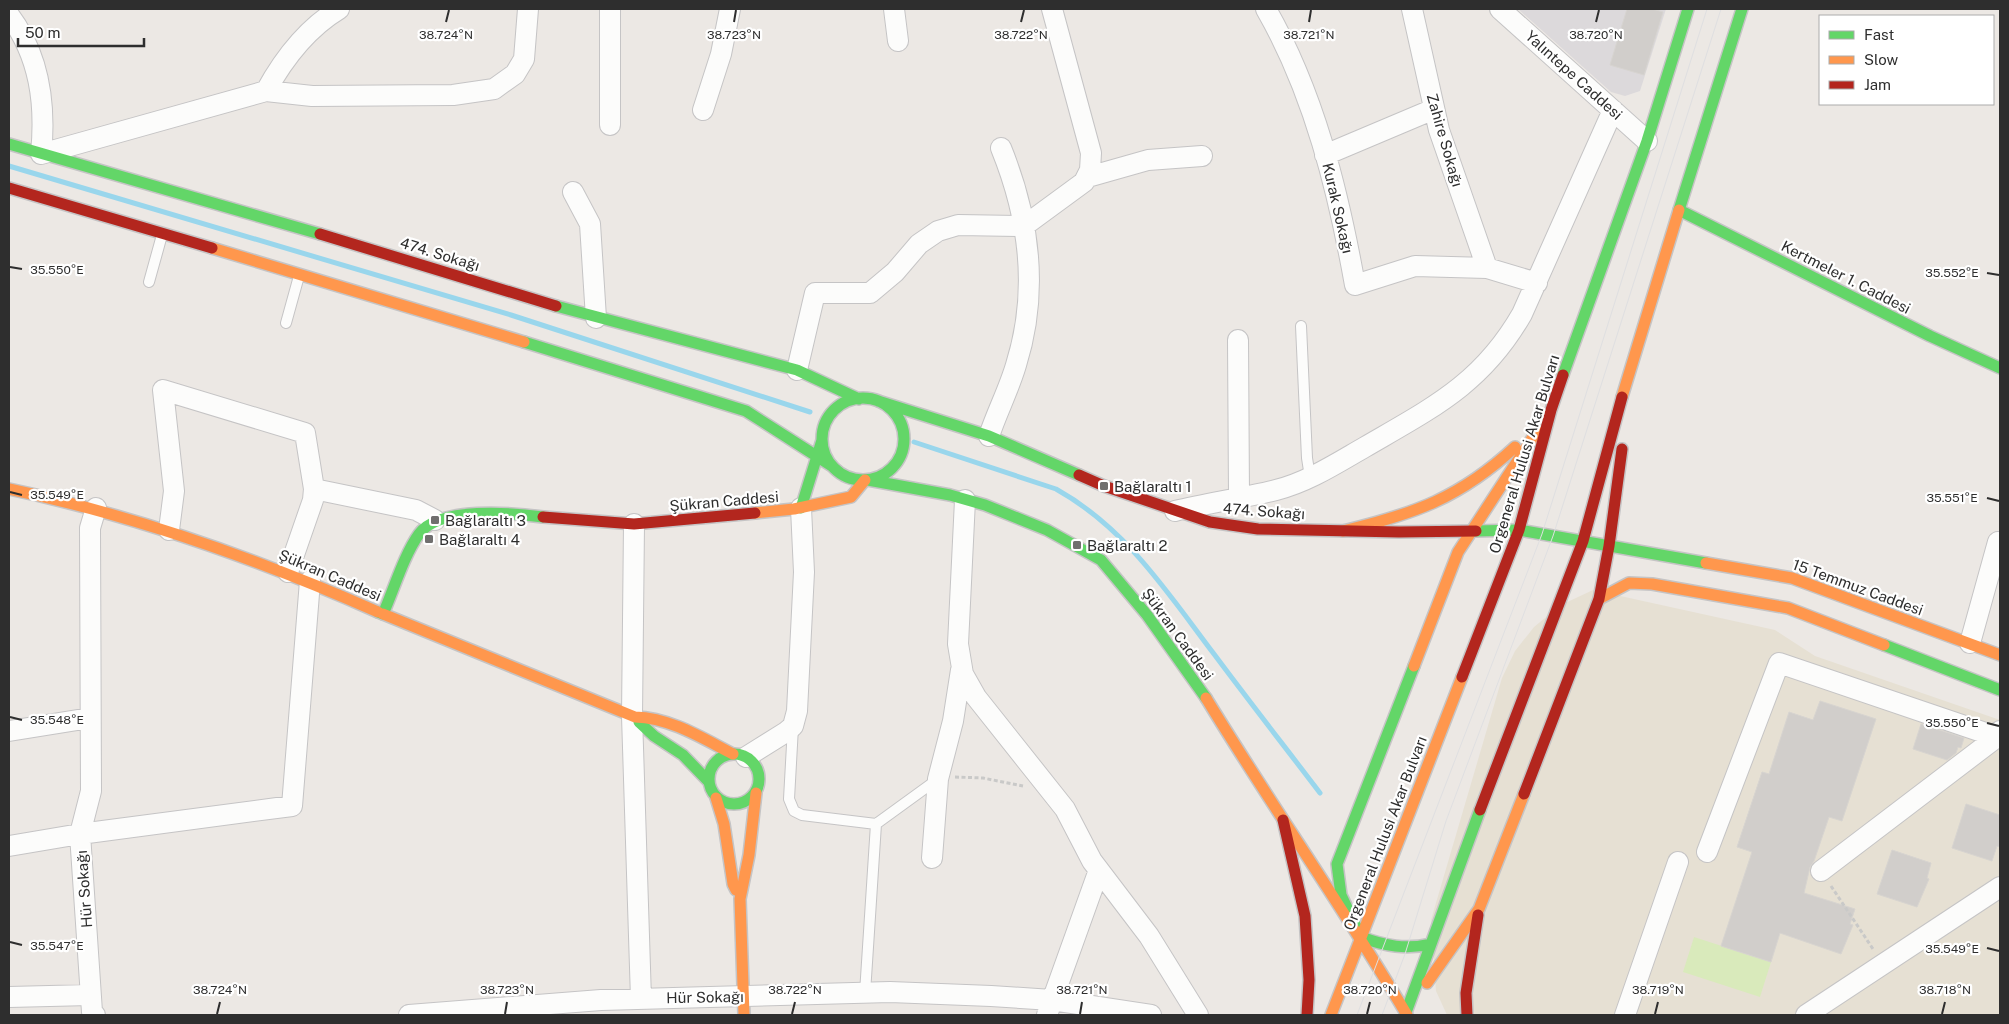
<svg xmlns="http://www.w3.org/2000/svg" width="2009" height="1024" font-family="'Public Sans',sans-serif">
  <rect width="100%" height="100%" fill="#ece8e4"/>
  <path fill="#dcd9db" d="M1518 9H1666L1640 91 1625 96 1611 92Z"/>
  <path fill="#e6e0d3" d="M1593 590 1775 630 1815 656 2000 720V1015H1447L1436 991 1431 920 1502 678 1515 651 1534 627 1561 605Z"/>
  <path fill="#d9eabb" d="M1694 937 1771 962 1760 997 1683 972Z"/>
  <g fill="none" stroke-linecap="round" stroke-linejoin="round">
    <path stroke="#99d6ec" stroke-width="5" d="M9 166 511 315 810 412
      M914 442 1056 489C1126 528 1167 592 1214 654 1249 701 1285 747 1320 793"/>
  </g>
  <path fill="#d1cecb" stroke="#d7d4d0" d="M1627 9H1652L1663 12 1644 75 1610 65Z
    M1820 701 1876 719 1842 821 1829 817 1814 861 1810 867 1804 893 1855 909 1850 924 1853 925 1841 954 1780 933 1771 962 1721 946 1752 852 1737 847 1762 772 1769 774 1789 712 1813 720Z
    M1921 724 1964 738 1961 748 1958 747 1956 753 1947 760 1913 749Z
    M1966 804 2000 815V847L1997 846 1992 861 1952 848Z
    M1892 850 1931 863 1927 878 1929 879 1917 907 1877 894Z"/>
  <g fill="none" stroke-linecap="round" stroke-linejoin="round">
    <g stroke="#c5c4c5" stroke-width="12">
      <path id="lane" d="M149 282 162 235
        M286 323 299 276
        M1301 326 1307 458 1310 477
        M793 727 789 799 794 811 802 815 876 824 865 993
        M876 824 938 779"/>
    </g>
    <g stroke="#c5c4c5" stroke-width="22">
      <path id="street" d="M610 9V125
        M894 9 898 41
        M1266 9C1314 93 1338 190 1355 285L1415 266 1487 268 1537 283
        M1412 9 1439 130 1487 268
        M1500 9 1647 141
        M9 15C40 56 46 104 41 154L266 91 312 96 453 95 494 89 515 74 524 59 528 9
        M266 91C284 58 306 29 339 9
        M703 110 721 54 730 9
        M1325 155 1434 109
        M1088 177 1148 160 1202 156
        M573 192 590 224 596 318
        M1238 340 1239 497
        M797 370 815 293H870L895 272 919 244 938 231 958 225 1024 226 1084 182 1090 170 1091 153 1052 9
        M989 436C997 412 1009 389 1016 365 1039 292 1029 217 1001 148
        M314 489 416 510 435 520
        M965 500 958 644 963 674 976 697 1065 809 1092 861 1149 936 1198 1015
        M96 508 90 528 91 791 80 834 292 806 310 581
        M1175 511C1209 503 1243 498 1276 490 1308 482 1337 463 1365 447 1432 408 1482 384 1522 314L1613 110
        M634 524 632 716 641 999
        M169 530 174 491 163 390 305 433 314 489 313 500 288 572
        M1970 643 1998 542
        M9 731 90 718
        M746 757 786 732 793 726 797 711 804 572 801 508
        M9 846 80 834 92 1012 95 1015
        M1707 852 1779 663 2000 738
        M932 858 938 779 953 721 961 670
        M1821 871 1997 737 2000 731
        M9 997 90 995
        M409 1015 601 1000 890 992 991 996 1052 1000 1151 1015
        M1047 1015 1099 870
        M1625 1015 1678 862
        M1806 1015 2000 887"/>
    </g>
    <g stroke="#c5c4c5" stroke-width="14">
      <path id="fast" d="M9 144 320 234
        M1679 210 1930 336 2000 368
        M1679 210 1742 9
        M556 306 797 370 859 399
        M524 342 746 411 832 466
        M1563 375 1647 141 1688 9
        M822 439a41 41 0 1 1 82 0a41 41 0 1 1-82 0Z
        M878 401 989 436 1079 475
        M868 480 950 495 985 505 1047 530 1101 560 1147 615 1206 698
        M801 508 822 440
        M1476 531 1519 530 1706 563
        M378 612 383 614C394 589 404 555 419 534 439 506 513 513 543 517
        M1884 645 2000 690
        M1414 666 1337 864 1341 895 1361 937C1385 946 1406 950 1431 944
        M639 722 654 736 683 755 709 782
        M709 779a25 25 0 1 1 50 0a25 25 0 1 1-50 0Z
        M1405 1015 1480 810"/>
    </g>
    <g stroke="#c5c4c5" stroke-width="14">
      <path id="slow" d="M212 248 524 342
        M1622 397 1679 210
        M9 489C137 516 258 559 378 612
        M755 513 794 509 851 497 865 480
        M1343 531C1414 514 1460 498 1515 447
        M1706 563 1792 578 2000 655
        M1599 599 1629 583 1652 584 1788 608 1884 645
        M383 614 635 717C671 718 702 738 733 754
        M1414 666 1458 552 1537 431
        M1206 698C1271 805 1343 907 1407 1015
        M716 798 724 824 733 884 736 890
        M1427 983 1479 909 1524 794
        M744 1015 740 899 749 855 756 793
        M1331 1015 1462 677"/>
    </g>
    <g stroke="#c5c4c5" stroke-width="14">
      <path id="jam" d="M9 188 212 248
        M320 234 556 306
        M1079 475 1104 486 1210 522 1258 529 1399 532 1476 531
        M543 517 634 524 755 513
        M1462 677 1519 530 1551 410 1563 375
        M1524 794 1599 599 1609 546 1622 449
        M1480 810 1583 541 1622 397
        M1283 820 1305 916 1309 980 1307 1015
        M1467 1015 1466 993 1478 915"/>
    </g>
    <path stroke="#c9c9c8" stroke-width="3" stroke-dasharray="4 2.5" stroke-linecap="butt" d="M955 777 983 778 1023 786
      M1831 886 1873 949"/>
    <use href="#lane" stroke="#fcfcfb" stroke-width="10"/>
    <use href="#street" stroke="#fcfcfb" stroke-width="20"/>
    <use href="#fast" stroke="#63d668" stroke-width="11"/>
    <use href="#slow" stroke="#ff974d" stroke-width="11"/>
    <use href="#jam" stroke="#b3261e" stroke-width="11"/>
    <path stroke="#dfdfe1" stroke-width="1" d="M1357 1015 1542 534 1707 9
      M1382 1015 1405 954 1446 821 1553 536 1721 9"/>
  </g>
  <path fill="none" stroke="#2e2e2e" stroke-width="2" d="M446 22 449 10M734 22 736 10M1021 22 1024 10M1309 22 1311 10M1596 22 1599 10M10 267 22 269M1987 273 1999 275M10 492 22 495M1987 498 1999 501M10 717 22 720M1987 723 1999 726M10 942 22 945M1987 948 1999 951M217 1014 220 1002M505 1014 507 1002M792 1014 795 1002M1080 1014 1082 1002M1367 1014 1370 1002M1655 1014 1658 1002M1942 1014 1945 1002"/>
  <g fill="#706f6e" stroke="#fff" stroke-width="2">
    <rect x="1099" y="481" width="10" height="10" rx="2.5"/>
    <rect x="430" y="515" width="10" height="10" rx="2.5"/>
    <rect x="424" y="534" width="10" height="10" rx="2.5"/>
    <rect x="1072" y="540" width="10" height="10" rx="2.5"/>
  </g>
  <g text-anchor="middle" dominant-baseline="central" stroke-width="4.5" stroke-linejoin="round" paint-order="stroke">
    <g font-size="15" fill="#2e2e2e" stroke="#fff">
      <text transform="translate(1574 75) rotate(42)">Yalıntepe Caddesi</text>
      <text transform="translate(1445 140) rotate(74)">Zahire Sokağı</text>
      <text transform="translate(1338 208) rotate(77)">Kurak Sokağı</text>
      <text transform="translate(440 254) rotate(17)">474. Sokağı</text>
      <text transform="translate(1846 277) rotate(27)">Kertmeler 1. Caddesi</text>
      <text transform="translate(1524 454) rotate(-73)">Orgeneral Hulusi Akar Bulvarı</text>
      <text transform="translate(724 501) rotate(-5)">Şükran Caddesi</text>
      <text transform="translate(1264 511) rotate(4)">474. Sokağı</text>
      <text transform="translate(330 575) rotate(23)">Şükran Caddesi</text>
      <text transform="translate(1858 587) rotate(20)">15 Temmuz Caddesi</text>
      <text transform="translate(1178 634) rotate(54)">Şükran Caddesi</text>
      <text transform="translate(1385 833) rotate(-69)">Orgeneral Hulusi Akar Bulvarı</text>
      <text transform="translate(84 889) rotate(-94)">Hür Sokağı</text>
      <text transform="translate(705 997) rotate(-1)">Hür Sokağı</text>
    </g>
    <g font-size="15" fill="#2e2e2e" stroke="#fff" text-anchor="start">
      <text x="1114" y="486">Bağlaraltı 1</text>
      <text x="445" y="520">Bağlaraltı 3</text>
      <text x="439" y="539">Bağlaraltı 4</text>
      <text x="1087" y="545">Bağlaraltı 2</text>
    </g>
  </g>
  <g font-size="12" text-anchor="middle" fill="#2e2e2e" stroke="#fff" stroke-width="4.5" stroke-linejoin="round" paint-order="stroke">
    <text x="446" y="39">38.724°N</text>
    <text x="734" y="39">38.723°N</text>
    <text x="1021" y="39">38.722°N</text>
    <text x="1309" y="39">38.721°N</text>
    <text x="1596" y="39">38.720°N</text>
    <text x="57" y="274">35.550°E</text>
    <text x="1952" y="277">35.552°E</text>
    <text x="57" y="499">35.549°E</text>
    <text x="1952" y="502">35.551°E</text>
    <text x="57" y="724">35.548°E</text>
    <text x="1952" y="727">35.550°E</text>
    <text x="57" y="950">35.547°E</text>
    <text x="1952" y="953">35.549°E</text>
    <text x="220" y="994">38.724°N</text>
    <text x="507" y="994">38.723°N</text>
    <text x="795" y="994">38.722°N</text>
    <text x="1082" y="994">38.721°N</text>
    <text x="1370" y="994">38.720°N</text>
    <text x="1658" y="994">38.719°N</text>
    <text x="1945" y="994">38.718°N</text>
  </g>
  <rect width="2009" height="1024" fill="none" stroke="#2e2e2e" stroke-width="20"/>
  <rect x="1819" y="15" width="175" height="90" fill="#ffffff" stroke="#ababab"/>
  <rect x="1829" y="31" width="25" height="8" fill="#63d668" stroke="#ababab"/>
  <text x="1864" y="40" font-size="15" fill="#2e2e2e">Fast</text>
  <rect x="1829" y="56" width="25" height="8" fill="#ff974d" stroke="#ababab"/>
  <text x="1864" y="65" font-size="15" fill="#2e2e2e">Slow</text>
  <rect x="1829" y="81" width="25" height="8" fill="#b3261e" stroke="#ababab"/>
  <text x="1864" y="90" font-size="15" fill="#2e2e2e">Jam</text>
  <path d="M18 38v8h126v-8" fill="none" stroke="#2e2e2e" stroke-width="2.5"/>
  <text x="25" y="38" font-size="15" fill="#2e2e2e" stroke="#ffffff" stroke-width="4" paint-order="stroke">50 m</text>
</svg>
